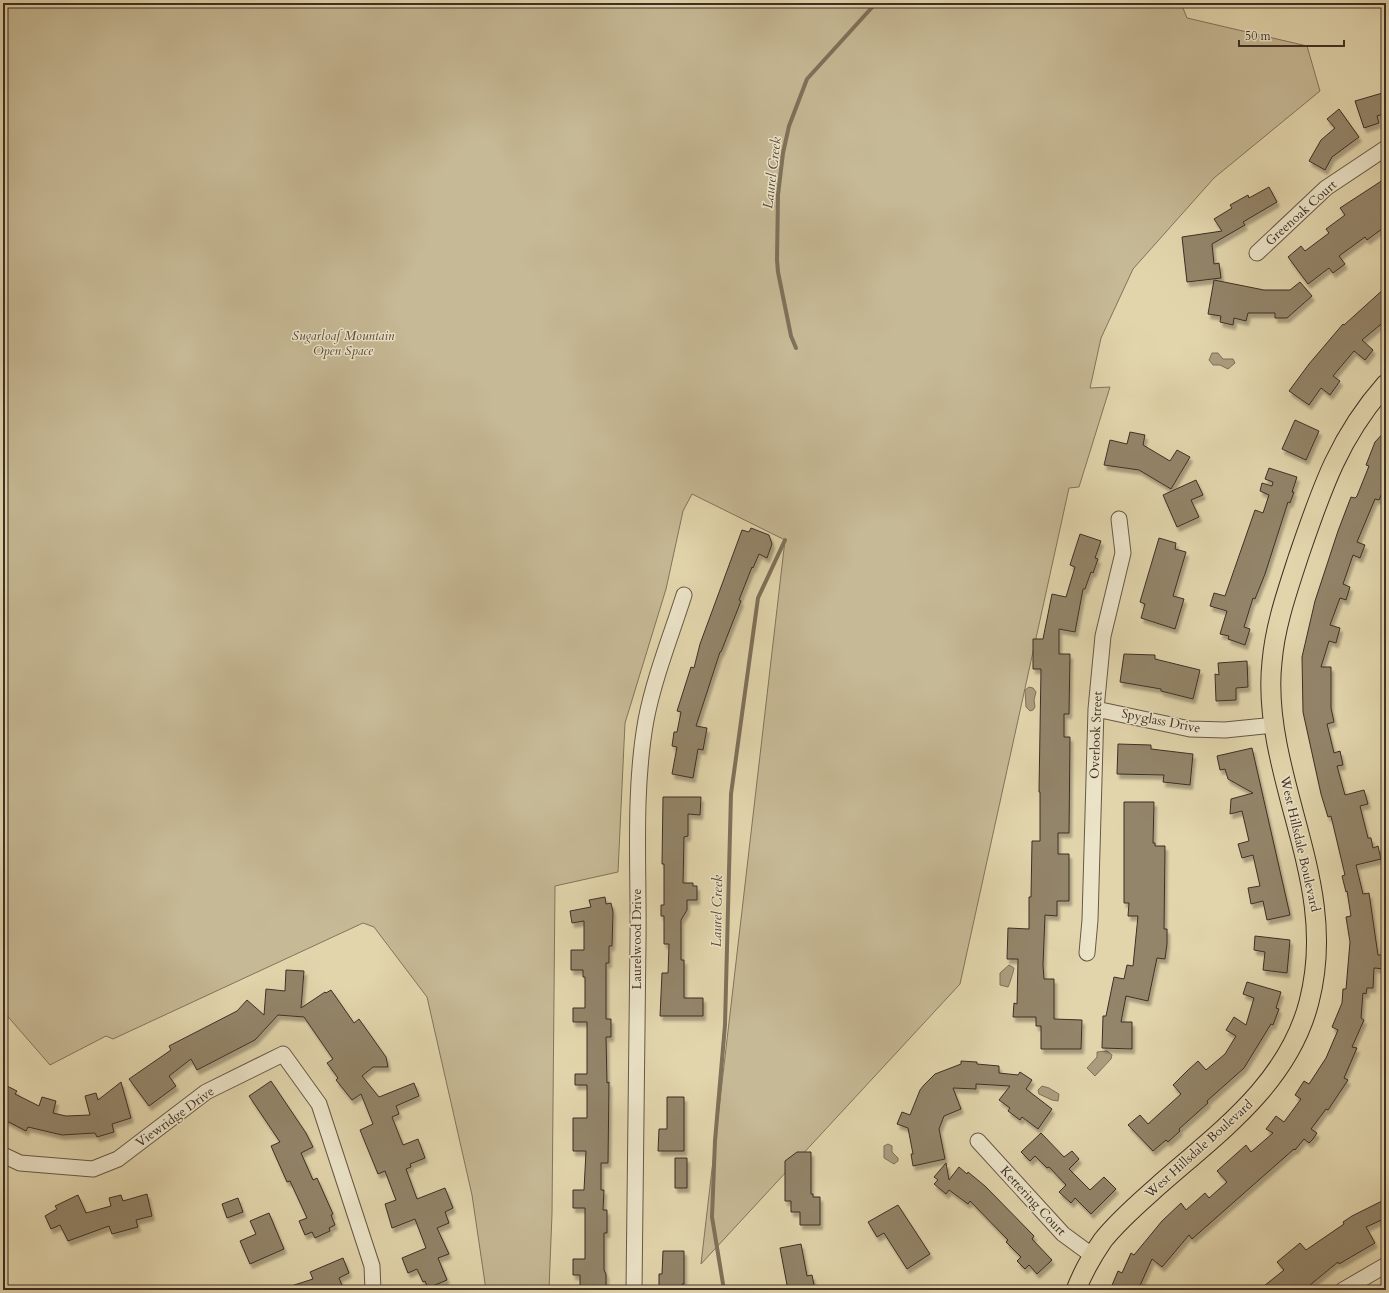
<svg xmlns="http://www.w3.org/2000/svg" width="1389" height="1293" font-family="Cardo,serif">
  <defs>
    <filter id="shadow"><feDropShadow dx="2.5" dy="4.5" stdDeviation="1" flood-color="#0004"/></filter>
  </defs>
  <rect width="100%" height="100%" fill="#e2d5ac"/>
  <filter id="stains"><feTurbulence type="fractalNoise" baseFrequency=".005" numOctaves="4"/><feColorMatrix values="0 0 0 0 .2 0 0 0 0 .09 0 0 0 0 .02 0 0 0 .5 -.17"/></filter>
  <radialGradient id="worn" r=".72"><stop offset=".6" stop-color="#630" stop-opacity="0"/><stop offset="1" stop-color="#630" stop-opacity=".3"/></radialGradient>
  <path fill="#c6b995" stroke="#82745c" d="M3 3H1181L1187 18 1307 46 1320 91 1214 178 1133 269 1101 338 1090 388 1110 387 1079 487 1069 488 960 984 701 1264 785 540 692 494 683 511 666 589 625 723 618 872 555 886 552 1214 549 1290H486L472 1195 427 997 374 927 363 923 113 1039 106 1036 50 1065 3 1011Z"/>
  <path fill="#aa9d7e" stroke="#7f715a" d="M1212 353H1218L1223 359H1233L1235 363 1228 369 1220 365H1213L1209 360Z
    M1029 687 1033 688 1036 692 1034 700 1035 707 1033 710 1030 711 1026 707 1025 690Z
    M1009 965 1014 968C1014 970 1009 986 1008 987L1000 985V973Z
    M1107 1051 1112 1055 1111 1059 1095 1076 1087 1068 1097 1057V1052Z
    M1042 1086 1049 1088 1059 1094 1058 1101 1052 1100 1039 1094 1038 1090Z
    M888 1144 892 1146V1152L898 1158V1161L894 1164 884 1158V1146Z"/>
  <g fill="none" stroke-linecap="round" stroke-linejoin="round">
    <path stroke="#7f715a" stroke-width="4" d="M796 348 791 336 778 272 777 260 778 195 783 153 789 126 807 79 876 3
      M724 1290 712 1217 715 1141 725 1025 731 794 758 598 785 540"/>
  </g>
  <path fill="#93856b" stroke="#3e2f24" filter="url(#shadow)" d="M1386 92V113L1377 116 1379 123 1364 128 1355 101Z
    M1339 109 1359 137 1332 157 1325 170 1309 161 1321 140 1335 128 1327 119Z
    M1386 178V226L1367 240 1365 237 1339 256 1345 264 1333 273 1329 268 1308 284 1288 257 1301 246 1305 251 1329 233 1326 229 1345 215 1340 208Z
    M1269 187 1277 202 1243 222 1245 225 1212 244 1214 264 1219 263 1221 278 1187 282 1182 237 1222 231 1214 219 1232 208 1230 205 1248 195 1249 198Z
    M1214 280 1264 290H1290L1300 282 1312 296 1287 318H1275V313H1248L1246 321 1234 318 1233 325 1220 322 1221 316 1208 314Z
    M1386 287V320L1362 340 1373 350 1365 360 1354 351 1333 376 1340 381 1330 395 1321 388 1309 405 1289 391 1309 364 1343 324 1344 325Z
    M1295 420 1319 431 1306 460 1282 449Z
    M1386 430V483L1379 500 1375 499 1357 542 1365 545 1360 558 1353 555 1343 584 1350 587 1346 600 1340 598 1330 625 1340 628 1336 643 1329 641 1321 667H1331V708L1334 722 1327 724 1334 753 1340 751 1343 765 1337 766 1345 795 1364 790 1368 804 1360 806 1368 838H1371L1373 848 1378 846 1381 859 1356 865 1363 894 1369 893 1378 955H1386V969L1374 968 1373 988H1367L1366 994 1363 993 1361 1018 1364 1020 1352 1047 1357 1048 1344 1078 1348 1080 1328 1110 1326 1109 1311 1129 1317 1133 1313 1139 1309 1143 1304 1139 1295 1150 1294 1149 1192 1239 1189 1235 1162 1267 1152 1259 1138 1290H1110L1118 1271 1122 1273 1131 1253 1134 1255 1162 1221 1181 1203 1186 1210 1205 1193 1209 1198 1227 1182 1217 1171 1246 1145 1251 1152 1273 1133 1266 1129 1276 1116 1284 1122 1301 1099 1295 1095 1304 1081 1309 1084 1326 1058 1338 1030 1332 1027 1342 1003 1343 989H1346L1350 942 1346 917 1351 916 1347 891 1346 892 1342 876 1345 875 1331 816 1328 817 1321 794 1303 712 1302 657 1315 601 1338 531 1351 497 1355 498 1357 496 1369 466 1366 465 1375 442Z
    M1130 432 1145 435 1143 445 1170 461 1177 450 1190 457 1171 489 1139 470 1104 465 1110 440 1127 444Z
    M1269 468 1297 477 1292 492H1294L1290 503 1288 502 1265 574 1255 599 1253 598 1244 627 1250 629 1245 645 1228 639 1229 636 1220 634 1227 611 1210 606 1214 593 1225 596 1255 510 1263 513 1269 495 1260 491 1262 483 1272 486 1273 482 1265 479Z
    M1196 480 1203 495 1191 500 1199 517 1177 527 1163 495Z
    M751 528 769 535 772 544 767 558 759 554 753 568 752 567 739 600 741 601 721 652H720L696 726 707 728 703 750 698 749 693 778 672 774 677 747 672 746 674 732H677L681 712 677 711 691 667 694 668 700 644 742 530 749 532Z
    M1080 534 1101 541 1095 558 1098 559 1093 573 1091 572 1085 589H1083L1075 632 1059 629V654H1070L1069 714H1064V737H1070L1069 833H1058V854H1069V901H1057V916L1045 915 1043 965 1044 979H1054V1019L1082 1020 1081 1049H1041V1026H1036V1017H1013L1014 1003 1017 1004 1018 959H1007L1008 928 1029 929V897H1031L1032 841H1040V792H1039L1041 669H1033V639H1043L1052 594 1066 597 1075 567 1070 565Z
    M1159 538 1176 543 1175 549 1186 552 1173 596 1184 599 1175 629 1141 618 1145 604 1140 602Z
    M1124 654 1155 655V659L1200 670 1193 699 1161 691V689L1120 682Z
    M1247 661 1248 687 1236 688V700L1216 701 1215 674 1219 675 1218 663Z
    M1118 744 1151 745V749L1193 754 1190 785 1163 782 1164 775 1117 774Z
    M1252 748 1290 915 1267 920 1263 901 1251 904 1248 888 1260 886 1253 855 1242 858 1238 844 1249 841 1242 811 1230 814 1231 799 1253 793 1228 779 1225 769 1220 770 1217 756Z
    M663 797H701L700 815 688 814V836L684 837 683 883H693V886H697V900H687V910L681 920V960H684V998H703V1016H660L662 973H668L669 944H664V916H661V905H664V864H662Z
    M1124 802H1154L1153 843H1155V846H1165L1164 929H1167V944L1165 959 1157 958 1148 1001 1126 996 1121 1022H1132V1049L1102 1048 1103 1016H1106L1114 977 1124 979 1127 965 1133 966 1138 916H1128L1129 903H1124Z
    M605 897 606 904 611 903 613 912 612 946H609V963H606V1019H611V1037H606L607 1083 609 1082 608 1163H601V1190H604L603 1210H607V1233H604V1270L606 1274V1290H580V1275H573V1259H585V1208H573V1190H584L586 1151H573V1118H587V1085H575V1074H587V1022H573V1008H585V977H583V970H571V950H584V921L572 923 570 911 591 907 589 900Z
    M1255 936 1290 940 1287 973 1263 970 1265 952 1254 950Z
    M286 970 304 971 301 1008 325 992 326 993 331 990 354 1023 359 1019 386 1057 388 1067H373L362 1076 379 1097 414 1083 419 1096 396 1106 399 1114 392 1117 403 1145 418 1139 425 1158 410 1164 411 1167 406 1169 417 1199 445 1188 453 1208 445 1212 449 1223 437 1228 449 1254 438 1258 447 1280 428 1288 425 1281 423 1282 417 1269 408 1273 402 1258 426 1248 415 1219 392 1228 385 1204 396 1200 385 1171 378 1174 360 1130 373 1124 361 1094 352 1100 336 1080 338 1078 327 1063 333 1059 304 1017 278 1015 255 1040 197 1070 191 1059 169 1076 176 1086 149 1106 129 1079 171 1050 169 1046 237 1011 247 1000 264 1015 266 989 285 991Z
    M1247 982 1281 992 1276 1008 1279 1009 1273 1025 1271 1024 1244 1068 1207 1101 1208 1103 1179 1129 1180 1131 1168 1142 1166 1140 1153 1151 1128 1125 1140 1115 1148 1124 1181 1094 1173 1085 1187 1071 1198 1061 1206 1070 1225 1054 1236 1036 1226 1030 1234 1017 1246 1025 1254 998 1243 994Z
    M961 1061 977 1062V1064L999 1066V1073L1018 1075 1020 1072 1032 1080 1026 1089 1052 1109 1038 1129 1022 1117 1020 1120 1008 1111 1010 1108 999 1100 1010 1086 976 1084V1089L953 1088 961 1109 944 1116 939 1129 945 1159 913 1166 911 1154H913L908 1128 897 1124 902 1112 910 1115 920 1090 924 1085 935 1074 961 1064Z
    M271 1081 306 1133 313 1147 301 1153 313 1180 317 1178 333 1214 331 1215 335 1225 329 1228 330 1231 315 1238 312 1232 305 1235 299 1221 307 1218 290 1181 287 1182 271 1146 280 1142 249 1096Z
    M121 1082 131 1118 112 1124 114 1132 97 1137 95 1133 62 1135 28 1127 26 1131 3 1119V1084L17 1091 15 1094 39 1106 42 1097 56 1101 53 1113 66 1116 90 1115 85 1096 96 1093 98 1100Z
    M667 1097H684V1151H658L659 1129H667Z
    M1041 1133 1064 1157 1072 1151 1079 1159 1069 1169 1090 1190 1104 1177 1116 1189 1091 1214 1075 1198 1071 1203 1059 1192 1066 1185 1049 1167 1047 1168 1035 1156 1030 1161 1021 1152Z
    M797 1152H811V1194H813V1197H820V1225H800V1212H791V1201H785V1161Z
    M675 1158H687V1188H675Z
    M946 1163 949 1180 959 1167 967 1174 968 1172 985 1186 1034 1236 1032 1239 1052 1260 1037 1274 1029 1265 1025 1269 1017 1261 1021 1257 1006 1242 1008 1240 970 1201 968 1204 949 1190 946 1194 934 1184 938 1180 934 1177Z
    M147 1194 152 1216 136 1220 138 1227 112 1234 109 1226 68 1241 60 1225 51 1229 45 1216 57 1209 55 1206 78 1195 86 1213 111 1206 109 1198 121 1195 123 1201Z
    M238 1198 243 1212 227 1218 222 1204Z
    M1386 1199V1218L1366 1227 1375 1243 1339 1264 1338 1262 1304 1290H1259L1284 1270 1277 1262 1300 1243 1306 1250 1344 1224 1343 1222 1352 1216Z
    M898 1205 930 1254 907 1269 884 1233 877 1237 868 1222Z
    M269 1213 284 1249 250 1264 240 1241 256 1234 250 1221Z
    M801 1244 807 1276 812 1275 815 1290H788L780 1248Z
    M663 1251H684V1284H682V1290H662V1286H659V1274H662Z
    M343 1258 349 1273 339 1278 344 1290H286L285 1288 313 1279 310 1272Z"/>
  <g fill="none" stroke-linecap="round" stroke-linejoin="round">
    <g stroke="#675846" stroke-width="17">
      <path id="minor" d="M1257 253 1326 188 1386 148
        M1096 709 1190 729 1225 730 1274 725
        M1087 953 1090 920 1096 709 1103 636 1123 553 1119 519
        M978 1141 1063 1234 1093 1256
        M3 1155 20 1163 93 1169 118 1159 206 1092 283 1054 319 1104 372 1266 373 1290
        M634 1290C635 1174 637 1058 638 941 639 868 633 793 646 720 654 678 671 636 684 595
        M1343 1290 1386 1265"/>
    </g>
    <g stroke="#3e2f24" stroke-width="21">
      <path id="major" d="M1076 1290C1083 1272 1092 1256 1103 1240 1119 1220 1139 1203 1158 1186 1218 1133 1288 1084 1309 1002 1333 910 1294 833 1277 744 1272 718 1269 689 1272 662 1275 626 1287 592 1298 558 1321 491 1338 438 1386 384"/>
    </g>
    <use href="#minor" stroke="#ece4c9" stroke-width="15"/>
    <use href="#major" stroke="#e2d5ac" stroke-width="19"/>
  </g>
  <g text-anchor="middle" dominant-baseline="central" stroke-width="3" stroke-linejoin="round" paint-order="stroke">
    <g font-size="13" fill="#3e2f24" stroke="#ece4c9">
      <text transform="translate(1301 213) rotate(-42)">Greenoak Court</text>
      <text transform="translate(1161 721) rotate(11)">Spyglass Drive</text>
      <text transform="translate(1096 735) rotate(-88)">Overlook Street</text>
      <text transform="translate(1300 844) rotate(77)">West Hillsdale Boulevard</text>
      <text transform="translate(637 939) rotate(-90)">Laurelwood Drive</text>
      <text transform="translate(175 1117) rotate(-36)">Viewridge Drive</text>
      <text transform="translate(1199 1149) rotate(-42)">West Hillsdale Boulevard</text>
      <text transform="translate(1033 1201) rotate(47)">Kettering Court</text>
    </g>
    <g font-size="13" font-style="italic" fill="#594b3b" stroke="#ece4c9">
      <text x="343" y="336">Sugarloaf Mountain<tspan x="343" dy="15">Open Space</tspan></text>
    </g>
    <g font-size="14" font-style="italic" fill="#594a3a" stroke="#ece4c9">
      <text transform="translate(772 173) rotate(-83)">Laurel Creek</text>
      <text transform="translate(717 911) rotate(-89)">Laurel Creek</text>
    </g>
  </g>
  <rect width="1389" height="1293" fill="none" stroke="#e2d5ac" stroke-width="16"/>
  <rect x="4" y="4" width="1381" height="1285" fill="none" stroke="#3e2f24" stroke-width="2"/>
  <rect x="8" y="8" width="1373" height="1277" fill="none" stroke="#3e2f24"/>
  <path d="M1239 40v6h105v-6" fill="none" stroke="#3e2f24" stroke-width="2"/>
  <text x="1245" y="40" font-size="12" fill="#3e2f24" stroke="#ece4c9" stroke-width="3" paint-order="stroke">50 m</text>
  <rect width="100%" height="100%" filter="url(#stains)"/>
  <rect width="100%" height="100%" fill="url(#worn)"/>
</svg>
